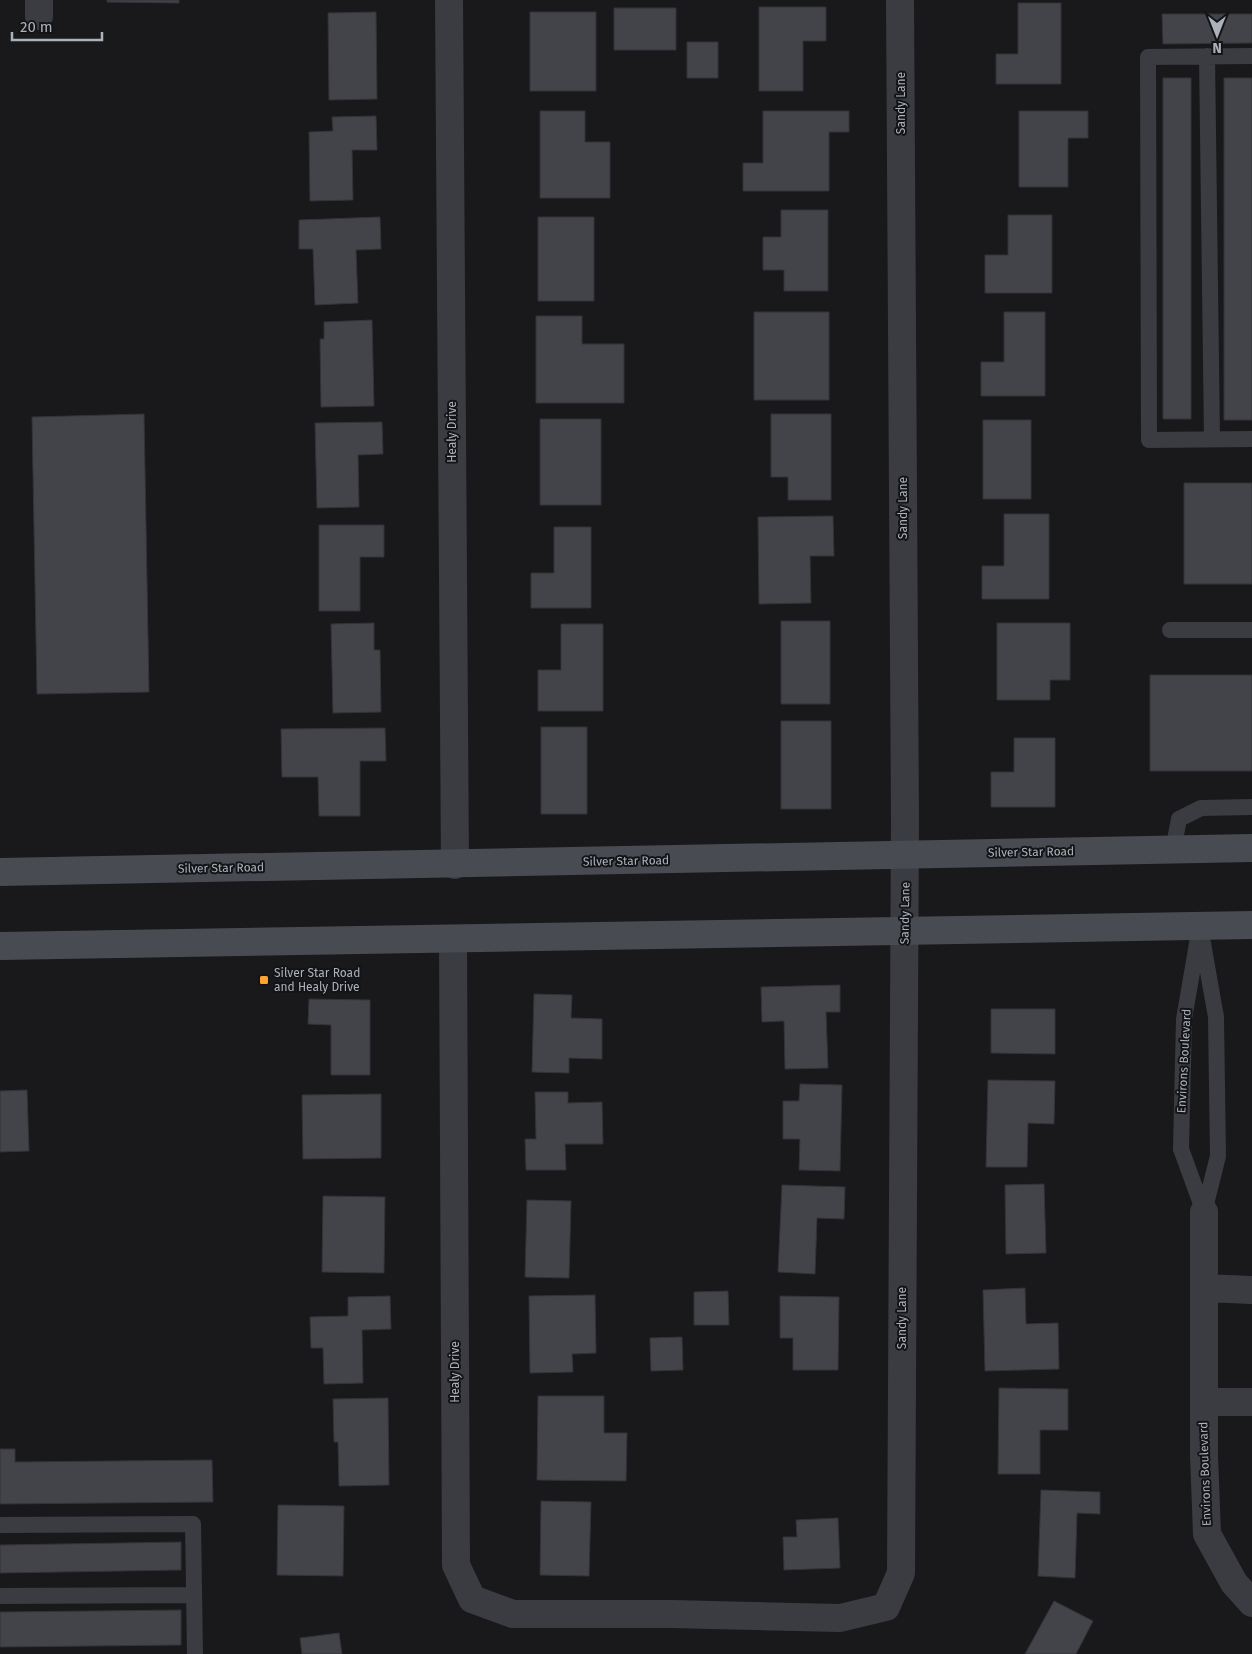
<svg xmlns="http://www.w3.org/2000/svg" width="1252" height="1654" font-family="'Fira Sans',sans-serif">
  <rect width="100%" height="100%" fill="#19191c"/>
  <path fill="#434449" stroke="#333338" d="M107 0H179V3L107 2Z
    M1018 3H1061V84H996V54H1018Z
    M759 7H826V41H803V91H759Z
    M614 8H676V50H614Z
    M376 12 377 99 329 100 328 13Z
    M530 12H596V91H530Z
    M1162 14H1252V43L1163 44Z
    M687 42H718V78H687Z
    M1163 78H1191V419H1163Z
    M1224 78H1252V420H1224Z
    M540 111H585V142H610V198H540Z
    M763 111H849V132H829V191H743V163H763Z
    M1019 111H1088V138H1068V187H1019Z
    M376 116 377 150H352L353 200 310 201 309 132 333 131 332 117Z
    M781 210H828V291H784V270H763V237H781Z
    M1008 215H1052V293H985V255H1008Z
    M380 217 381 249 356 250 358 303 315 305 313 249H299V220Z
    M538 217H594V301H538Z
    M754 312H829V400H754Z
    M1004 312H1045V396H981V362H1004Z
    M536 316H582V344H624V403H536Z
    M372 320 374 406 321 407 320 339H324V322Z
    M144 414 149 692 37 694 32 417Z
    M771 414H831V500H788V477H771Z
    M540 419H601V505H540Z
    M983 420H1031V499H983Z
    M382 422 383 454 358 455 359 507 317 508 315 423Z
    M1184 483H1252V584H1184Z
    M1004 514H1049V599H982V566H1004Z
    M833 516 834 556H810L811 603 759 604 758 517Z
    M319 525H384V557H360V611H319Z
    M554 527H591V608H531V573H554Z
    M781 621H830V704H781Z
    M374 623V650H380L381 712 333 713 331 624Z
    M997 623H1070V680H1050V700H997Z
    M561 624H603V711H538V670H561Z
    M1150 675H1252V771H1150Z
    M781 721H831V809H781Z
    M541 727H587V814H541Z
    M385 728 386 761H360V816H319L318 777H282L281 729Z
    M1014 738H1055V807H991V772H1014Z
    M840 985V1012H826L828 1068 785 1069 784 1021 762 1022 761 987Z
    M534 994 572 995 571 1018 602 1019V1059L569 1058V1073L532 1072Z
    M309 999 370 1000V1075H331V1025L308 1024Z
    M991 1009H1055V1054L991 1053Z
    M988 1080 1055 1081 1054 1124 1028 1123 1027 1167H986Z
    M800 1084 842 1085 840 1171 799 1170 800 1139H783V1101H799Z
    M27 1090 29 1151 0 1152V1091Z
    M535 1092H568V1103L602 1102 603 1144H565L566 1170H526L525 1139H536Z
    M381 1094V1158L303 1159 302 1095Z
    M1044 1184 1046 1253 1006 1254 1005 1185Z
    M782 1185 845 1187 844 1219 817 1218 815 1274 778 1272Z
    M323 1196 385 1197 384 1273 322 1272Z
    M527 1200 571 1201 569 1278 525 1277Z
    M1025 1288 1026 1324 1058 1323 1059 1369 985 1371 983 1290Z
    M728 1291 729 1325H694V1292Z
    M595 1295 596 1353 572 1354 573 1372 530 1373 529 1296Z
    M390 1296 391 1329 362 1330 363 1383 324 1384 323 1348H311L310 1317 348 1316V1297Z
    M780 1296 839 1297 838 1370H793V1338H780Z
    M682 1337 683 1370 651 1371 650 1338Z
    M999 1388 1068 1389V1430H1040V1474H998Z
    M538 1396H604V1433H627L626 1481 537 1480Z
    M388 1398 389 1485 339 1486 338 1442H334L333 1399Z
    M0 1449H15V1462L212 1460 213 1502 0 1504Z
    M1041 1490 1100 1492V1514L1077 1513 1075 1578 1038 1576Z
    M541 1501 591 1502 589 1576 540 1575Z
    M278 1505 344 1506 343 1576 277 1575Z
    M838 1518 840 1568 784 1570 783 1537H797L796 1520Z
    M181 1542V1570L0 1573V1545Z
    M1054 1601 1093 1621 1076 1654H1025Z
    M181 1610V1645L0 1647V1612Z
    M339 1633 342 1654H302L300 1638Z"/>
  <g fill="none" stroke-linecap="round" stroke-linejoin="round">
    <path stroke="#3a3c41" stroke-width="16" d="M1207 56 1212 439
      M1252 56 1148 57 1149 440 1252 439
      M1170 630H1252
      M1173 850 1179 819 1201 808 1252 807
      M1200 926 1184 1019 1181 1149 1204 1212
      M1202 938 1216 1017 1218 1156 1204 1212
      M0 1525 193 1524 195 1654
      M0 1596 194 1595"/>
    <path stroke="#3a3c41" stroke-width="28" d="M39 0V16
      M449 0 455 865
      M453 940 456 1565 472 1599 513 1614H671L840 1618 886 1607 901 1573 905 822 900 0
      M1204 1212V1456L1207 1534 1234 1583 1252 1603
      M1204 1288 1252 1290
      M1204 1402H1252"/>
    <path stroke="#484b51" stroke-width="28" d="M0 872 1252 848
      M0 946 1252 925"/>
  </g>
  <rect fill="#fda32f" stroke="#141417" stroke-width="2" x="259" y="975" width="10" height="10" rx="2.5"/>
  <g text-anchor="middle" dominant-baseline="central" stroke-width="4" stroke-linejoin="round" paint-order="stroke">
    <g font-size="12" fill="#abb2bc" stroke="#141417">
      <text transform="translate(901 103) rotate(-90)">Sandy Lane</text>
      <text transform="translate(452 432) rotate(-90)">Healy Drive</text>
      <text transform="translate(903 508) rotate(-90)">Sandy Lane</text>
      <text transform="translate(1031 852) rotate(-1)">Silver Star Road</text>
      <text transform="translate(626 861) rotate(-1)">Silver Star Road</text>
      <text transform="translate(221 868) rotate(-1)">Silver Star Road</text>
      <text transform="translate(905 913) rotate(-89)">Sandy Lane</text>
      <text transform="translate(1184 1061) rotate(-87)">Environs Boulevard</text>
      <text transform="translate(902 1318) rotate(-90)">Sandy Lane</text>
      <text transform="translate(455 1372) rotate(-90)">Healy Drive</text>
      <text transform="translate(1205 1474) rotate(-92)">Environs Boulevard</text>
    </g>
    <g font-size="12" fill="#abb2bc" stroke="#141417" text-anchor="start">
      <text x="274" y="973">Silver Star Road<tspan x="274" dy="14">and Healy Drive</tspan></text>
    </g>
  </g>
  <g transform="translate(1217 35) rotate(180)" stroke="#141417" stroke-width="4" paint-order="stroke">
  <path d="M0-4L9 19L0 12L-9 19Z" fill="#abb2bc"/>
  <text y="-8" font-size="14" font-weight="bold" text-anchor="middle" fill="#abb2bc">N</text>
  </g>
  <path d="M12 32v8h90v-8" fill="none" stroke="#abb2bc" stroke-width="2.5"/>
  <text x="20" y="32" font-size="15" fill="#abb2bc" stroke="#141417" stroke-width="4" paint-order="stroke">20 m</text>
</svg>
